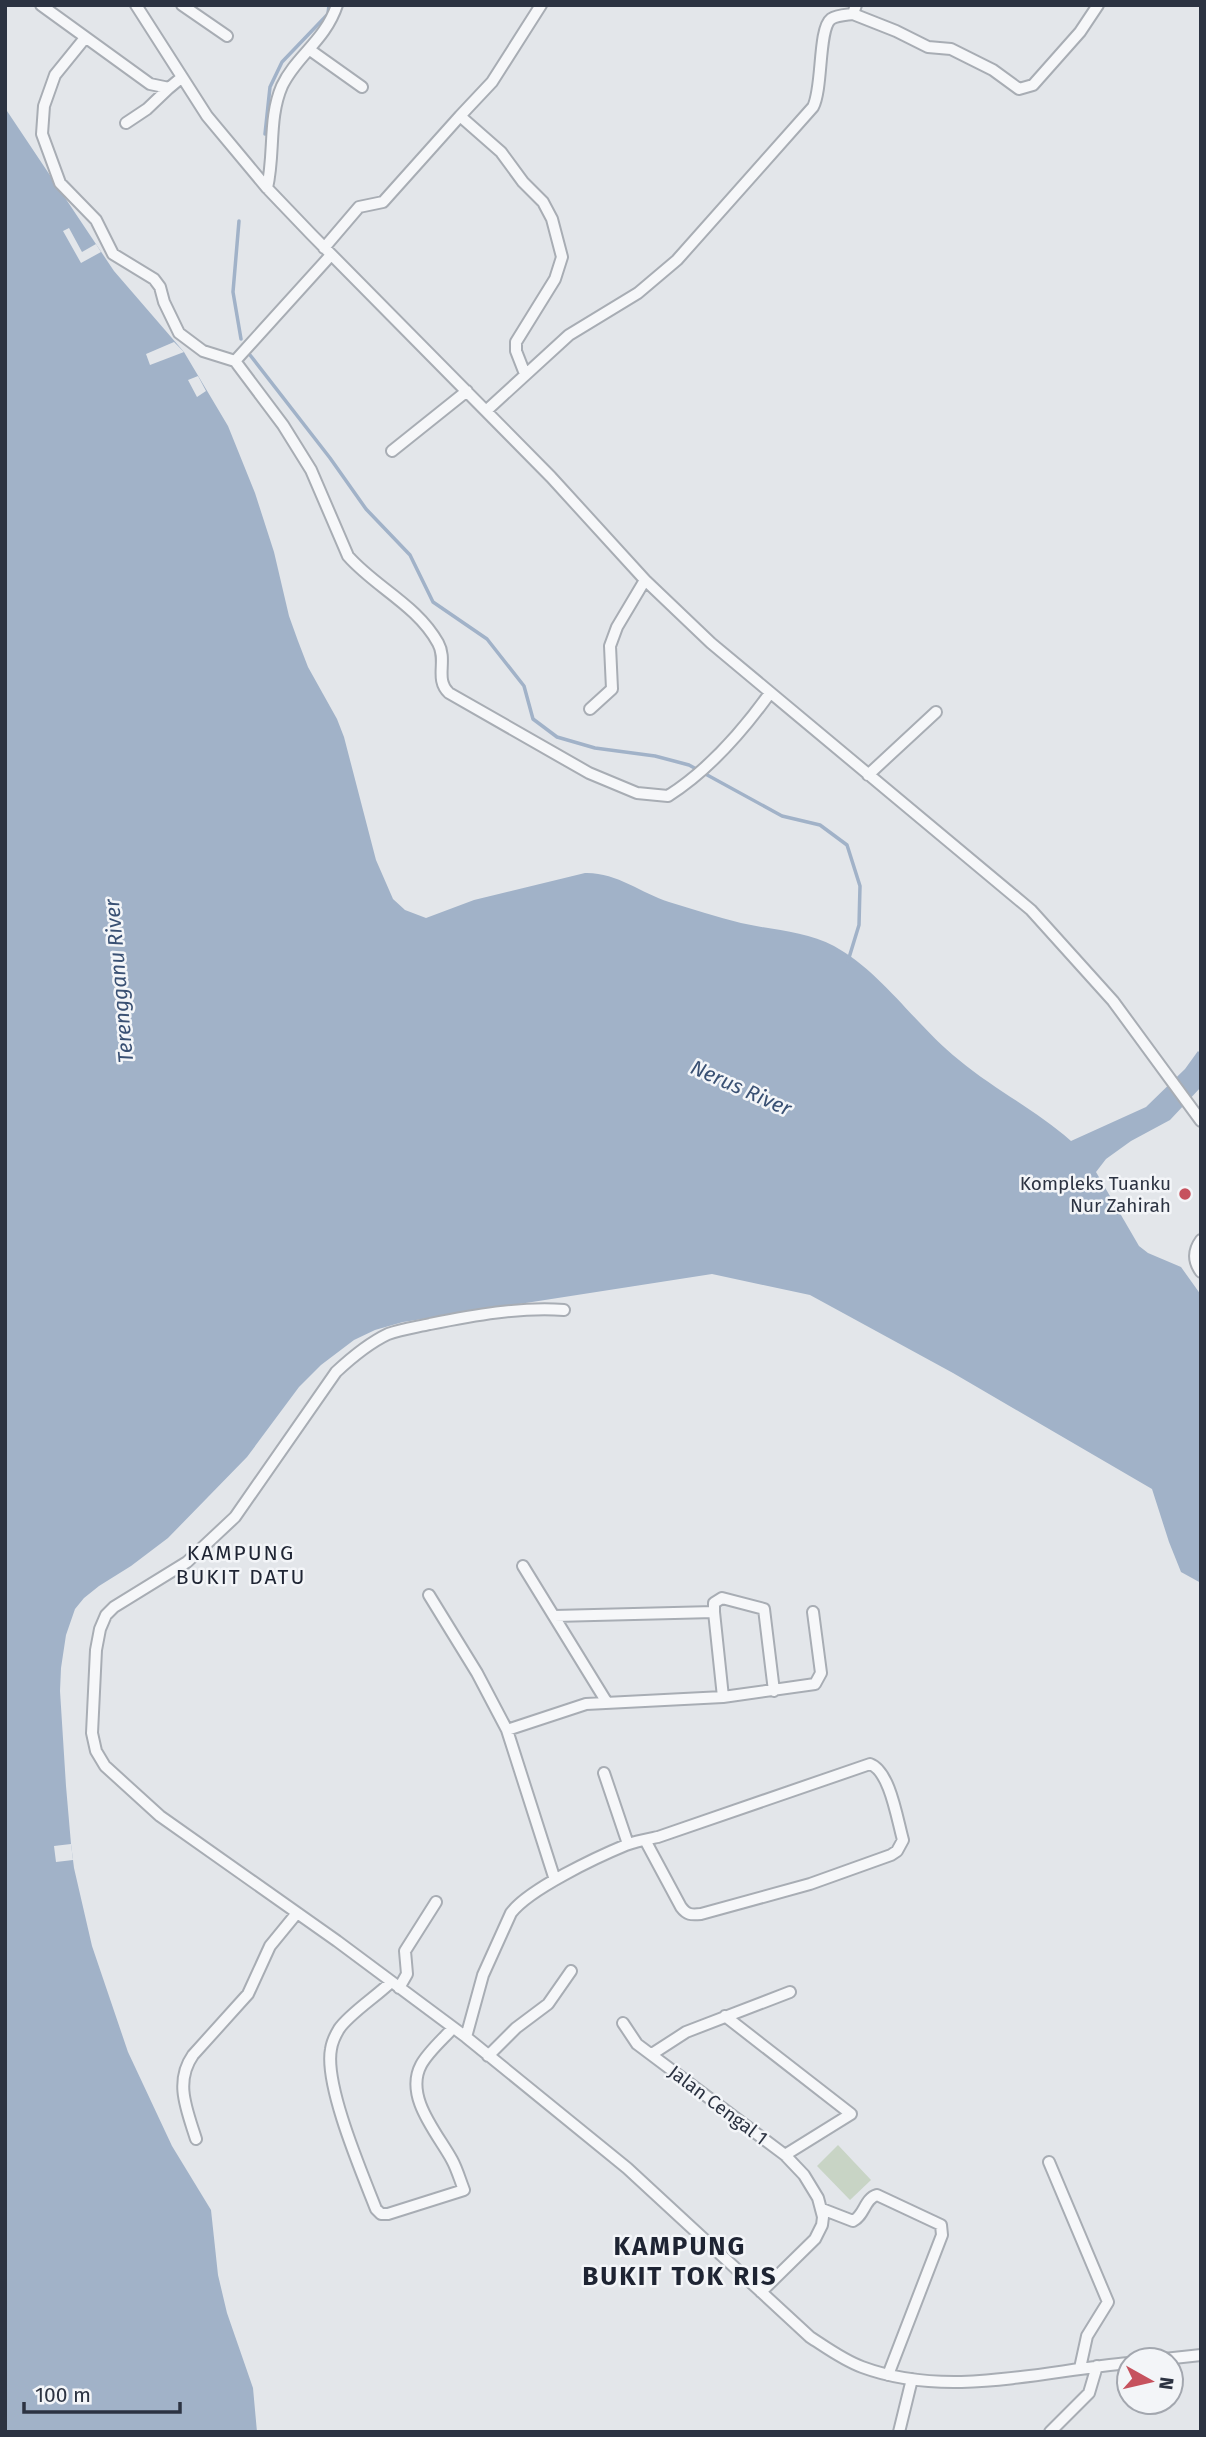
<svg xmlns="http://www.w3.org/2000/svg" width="1206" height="2437" font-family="'Fira Sans',sans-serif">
  <rect width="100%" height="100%" fill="#e3e6ea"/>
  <path fill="#c8d4c5" d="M838 2145 871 2180 850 2200 817 2166Z"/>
  <path fill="#a1b2c8" d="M5 108 114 271 184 352 228 426 255 493 274 552 289 616 298 641 308 667 337 719 344 737 376 860 393 899 405 910 426 918 474 900 585 873C616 872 641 893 669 902 693 909 717 917 741 923 771 930 806 931 834 946 883 973 915 1025 959 1060 995 1090 1036 1110 1071 1141L1146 1107 1185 1069 1198 1051 1201 1054V1087L1170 1120 1131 1141 1106 1159 1096 1172 1139 1246 1148 1253 1181 1267 1201 1295V1583L1181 1572 1169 1542 1152 1489 953 1373 810 1295 712 1274 403 1322 375 1330 354 1340 321 1365 299 1387 247 1457 168 1538 131 1566 99 1586 84 1598 75 1609 66 1635 61 1668 60 1691 66 1786 71 1844 74 1868 92 1946 128 2052 172 2146 211 2210 218 2275 227 2313 253 2388 257 2432H5Z"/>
  <path fill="#e3e6ea" d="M69 228 82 252 96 244 101 252 81 263 63 231Z
    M174 342 184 352 150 365 146 354Z
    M198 376 206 391 197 397 188 380Z
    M71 1844 73 1860 56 1862 54 1846Z"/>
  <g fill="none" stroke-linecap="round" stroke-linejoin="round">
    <path stroke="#a1b2c8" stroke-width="3.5" d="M265 134 270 87 282 62 328 14 329 5
      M239 221 233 292 241 339
      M250 355 330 458 366 509 410 555 433 602 487 639 524 686 533 719 557 737 595 748 655 756 689 765 782 816 820 825 847 845 860 886 859 925 848 961"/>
    <g stroke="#a8adb4" stroke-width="14">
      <path id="minor" d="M41 5 150 84 169 88 181 78
        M136 5 207 116 267 188 311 234 551 477 645 580 711 643 1031 910 1113 1001 1201 1121
        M182 5 227 36
        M853 14 896 31 928 47 951 49 993 70 1019 89 1033 85 1080 32 1098 5
        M85 38 55 75 44 106 42 134 60 183 96 220 113 254 154 279 160 287 164 302 179 333 203 351 235 361 283 425 311 470 348 556C375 587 417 605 438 643 448 661 434 679 449 693L589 773 637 793 668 796C709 770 742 732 770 693
        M310 50 362 87
        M126 123 147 109 169 88
        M267 188C275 154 268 118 282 86 296 56 325 41 337 5
        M324 248 359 207 383 202 460 116
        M235 361 331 255
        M525 374 516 351V342L555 279 562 257 552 219 543 202 523 182 501 152 460 116 492 82 541 5
        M486 411 569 335 638 293 677 260 813 107C823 88 818 29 831 19 837 15 846 15 853 14L856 5
        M392 451 467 391
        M590 709 612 689 610 646 617 627 645 580
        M868 775 936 712
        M1201 1240C1193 1251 1193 1261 1201 1272
        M564 1310C519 1307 474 1315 430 1324 417 1327 401 1329 388 1334 369 1343 351 1358 336 1372L235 1517 187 1562 114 1607 106 1615 100 1629 96 1650 92 1733 96 1751 105 1766 160 1816 337 1941 466 2037 627 2168 810 2337C827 2348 843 2360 862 2367 948 2399 1041 2371 1129 2363
        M523 1566 606 1701
        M429 1595 477 1673 507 1730 555 1880
        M554 1616 714 1612
        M723 1697 714 1612V1603L722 1598 764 1609 774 1691
        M507 1730 586 1704 723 1697 815 1684 821 1673 813 1612
        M604 1773 628 1844
        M391 1982C377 1996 349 2014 339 2029 336 2034 332 2042 331 2049 324 2085 362 2173 376 2209L381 2214H388L464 2190C460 2180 457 2169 452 2160 438 2134 404 2097 421 2065 428 2052 442 2040 453 2028
        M399 1988 407 1974 405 1951 436 1902
        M725 2016 851 2114 785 2155
        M623 2023 637 2044 785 2155 804 2175 818 2198 823 2217 822 2225 815 2239 761 2292
        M466 2037 483 1975 511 1913C529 1889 597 1857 626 1845 636 1841 648 1839 658 1837L870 1764C890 1771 897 1819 903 1840L897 1851 891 1855 810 1884 701 1914C691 1915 687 1915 681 1907L645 1840
        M652 2054 686 2032 790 1992
        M488 2056 516 2028 548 2004 571 1971
        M196 2139C187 2110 174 2082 193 2055L248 1994 270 1946 297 1913
        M1049 2162 1108 2302 1087 2336 1080 2368
        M822 2209 853 2221C865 2215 864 2199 877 2195L941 2225 942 2235 888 2375
        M1155 2360 1201 2355
        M899 2432 912 2379
        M1050 2432 1089 2393 1097 2366"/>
    </g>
    <use href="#minor" stroke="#f6f7f9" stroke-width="10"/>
  </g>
  <circle fill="#c6525e" stroke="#f3f5f8" stroke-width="2.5" cx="1185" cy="1194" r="7"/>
  <g text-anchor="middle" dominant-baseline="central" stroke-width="5" stroke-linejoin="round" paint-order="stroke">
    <g font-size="19" fill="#2c3342" stroke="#f3f5f8" text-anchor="end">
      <text x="1171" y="1183">Kompleks Tuanku<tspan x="1171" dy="22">Nur Zahirah</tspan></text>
    </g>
    <g font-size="19" fill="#2c3342" stroke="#f3f5f8">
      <text transform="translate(718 2105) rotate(37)">Jalan Cengal 1</text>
    </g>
    <g font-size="21" font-style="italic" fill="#395073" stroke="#f3f5f8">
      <text transform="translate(119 981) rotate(-95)">Terengganu River</text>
      <text transform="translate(741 1088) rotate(24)">Nerus River</text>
    </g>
    <g font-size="21" letter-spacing="2" fill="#1e2433" stroke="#f3f5f8">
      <text x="241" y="1553">KAMPUNG<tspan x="241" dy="24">BUKIT DATU</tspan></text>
    </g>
    <g font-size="26" font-weight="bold" letter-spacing="2" fill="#1e2433" stroke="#f3f5f8">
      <text x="680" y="2246">KAMPUNG<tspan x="680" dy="30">BUKIT TOK RIS</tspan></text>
    </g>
  </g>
  <rect width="1206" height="2437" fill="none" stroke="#2c3342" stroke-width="14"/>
  <g transform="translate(1150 2381) rotate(98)"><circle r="33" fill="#f3f5f8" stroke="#a3a7af" stroke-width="2"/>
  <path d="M0-5L12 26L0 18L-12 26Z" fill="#c6525e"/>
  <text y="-10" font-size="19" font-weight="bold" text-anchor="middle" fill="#2c3342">N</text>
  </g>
  <path d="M24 2402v10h156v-10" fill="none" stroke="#2c3342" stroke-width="3.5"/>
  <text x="35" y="2402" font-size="21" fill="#2c3342" stroke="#f3f5f8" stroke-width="5" paint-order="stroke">100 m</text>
</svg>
